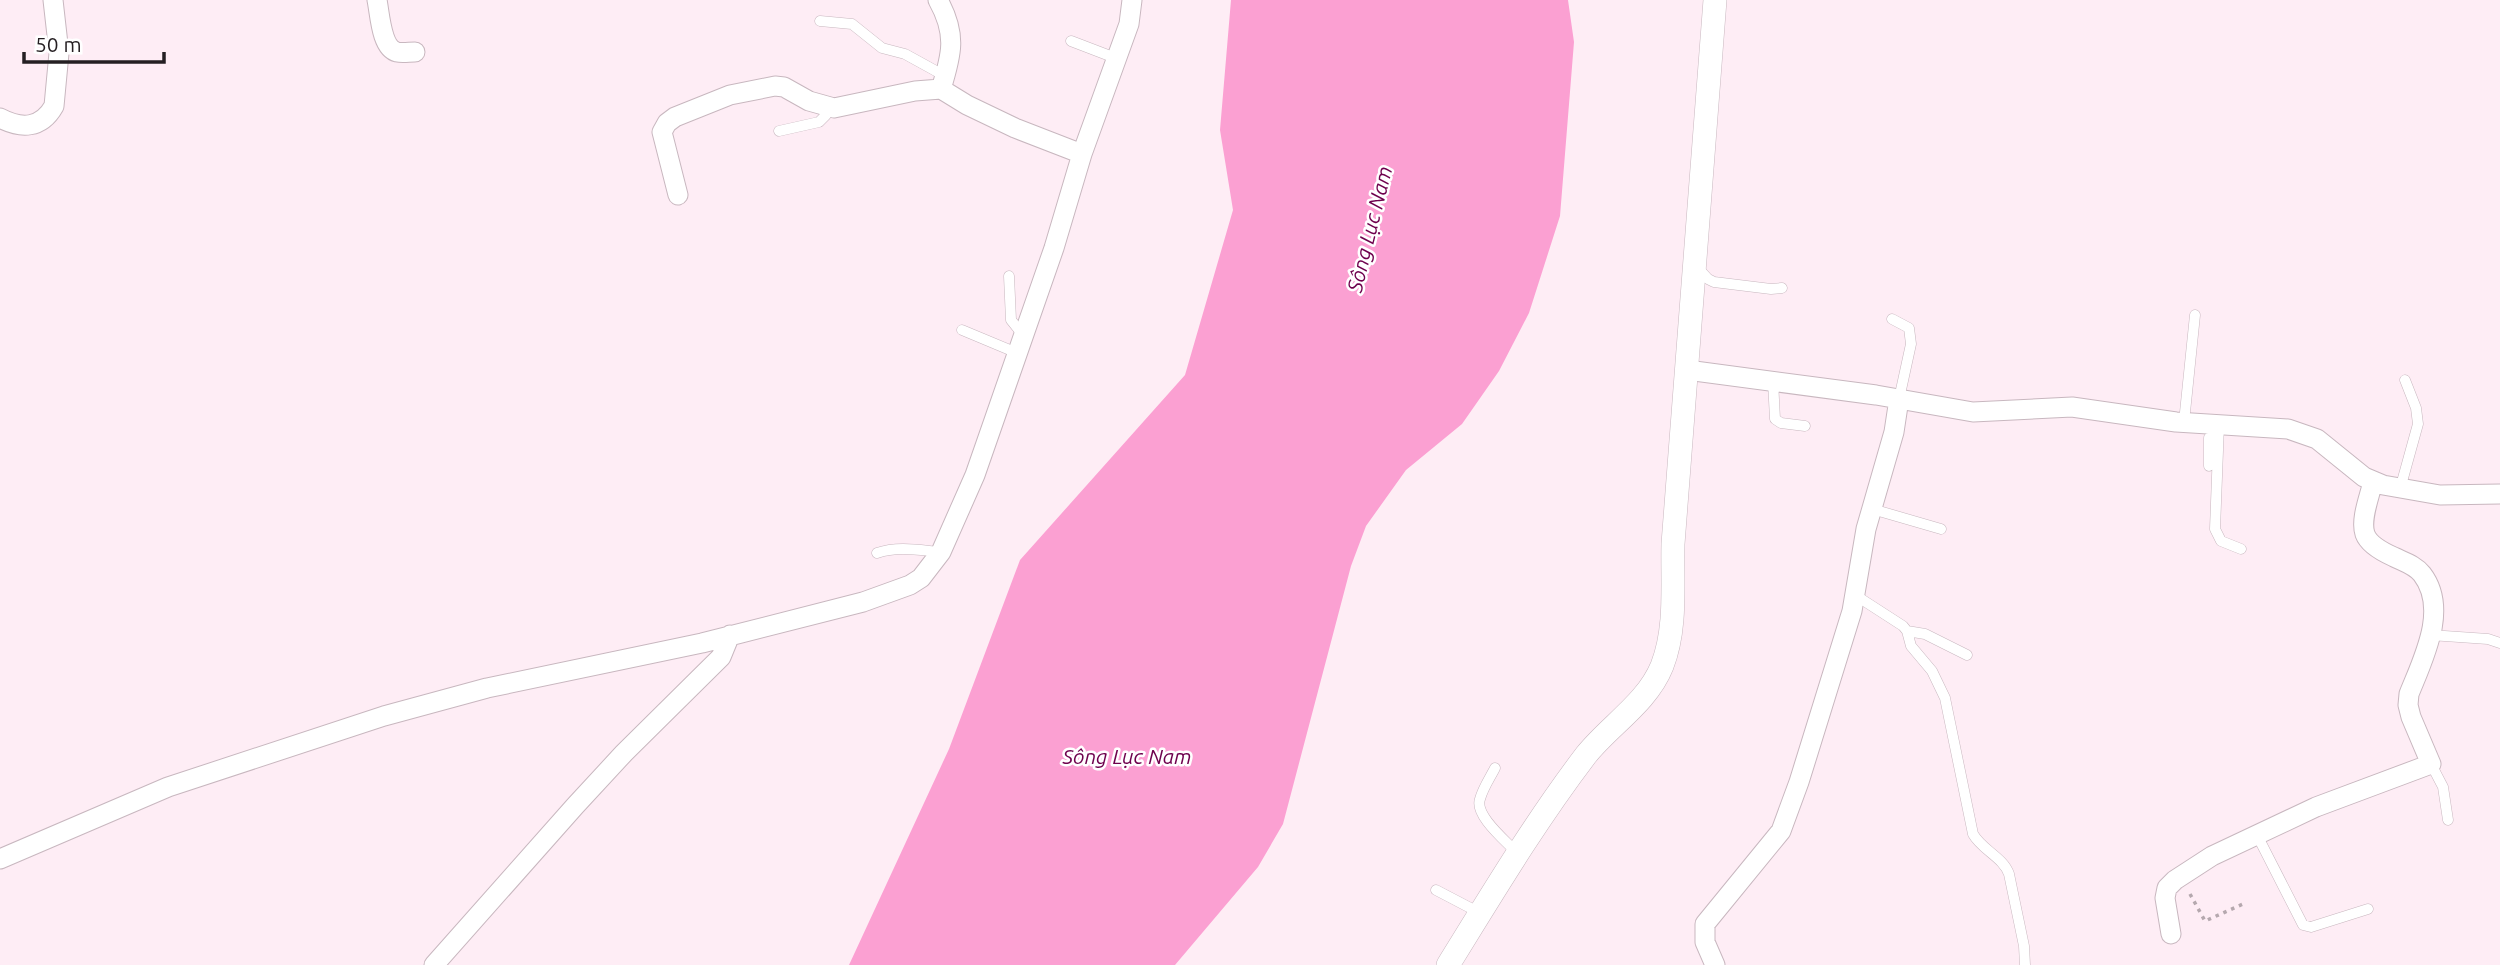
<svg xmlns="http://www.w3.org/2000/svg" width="2500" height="965" font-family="Ubuntu,sans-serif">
  <rect width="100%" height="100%" fill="#feedf5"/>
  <path fill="#fba0d2" d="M1231 0H1568L1574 42 1560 216 1529 313 1499 371 1462 424 1406 470 1366 526 1351 566 1283 824 1258 867 1175 965H849L949 749 1020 560 1185 375 1233 210 1220 130Z"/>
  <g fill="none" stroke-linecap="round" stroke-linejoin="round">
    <g stroke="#c8b7bf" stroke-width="11">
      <path id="service" d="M820 21 852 24 882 48 905 54 945 76
        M1071 41 1118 59
        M779 131 819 122 826 115 824 107
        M1697 267 1708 279 1714 282 1771 289 1782 288
        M1009 276 1011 320 1023 335
        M1892 319 1909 328 1911 344 1899 399
        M962 330 1017 353
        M1773 381 1775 419 1781 423 1805 426
        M2184 422 2195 315
        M2219 424 2215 529 2221 541 2241 549
        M2209 466V438L2218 437
        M2400 489 2418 424 2416 408 2405 380
        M1872 509 1941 529
        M877 553C898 546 918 550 940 552
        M1855 595 1903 626 1907 631 1911 646 1932 671 1945 698 1973 834C1982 850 2003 857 2009 874L2024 946 2025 965
        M1907 631 1925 634 1967 655
        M2430 635 2488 639 2500 643
        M2431 764 2443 787 2448 820
        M1495 768C1490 778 1483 788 1480 799 1474 815 1506 841 1517 853
        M2257 835 2303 925 2311 927 2368 909
        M1436 890 1480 913"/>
    </g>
    <g stroke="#c8b7bf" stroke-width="21">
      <path id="minor" d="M377 0C380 14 381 48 397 52 402 53 409 52 415 52
        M938 0C957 34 952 54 941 89L967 105 1015 128 1082 154
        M0 118C21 129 41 129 54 106L59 53 53 0
        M678 195 662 132 667 123 675 117 730 95 775 86 784 87 809 101 834 108 915 91 941 89
        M1687 370 1876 395 1973 412 2072 407 2176 422 2288 429 2317 439 2364 477 2383 485 2440 495 2500 494
        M0 859 168 787 384 716 487 688 702 643 863 602 910 585 921 578 941 552 975 475 1054 248 1082 154 1129 24 1132 0
        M2171 934 2165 898 2167 888 2175 880 2212 856 2316 807 2431 764 2411 717 2408 705 2409 694C2423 659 2449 609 2422 574 2415 565 2404 562 2394 557 2385 553 2369 545 2365 534 2360 519 2370 496 2373 481
        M434 965 575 806 624 753 721 657 730 635
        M1715 965 1705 942V924L1781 831 1799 782 1852 611 1866 529 1894 432 1899 399"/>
    </g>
    <g stroke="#c8b7bf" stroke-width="24">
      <path id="tertiary" d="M1448 965C1492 894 1535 822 1586 755 1610 725 1647 703 1662 666 1677 628 1672 584 1673 544L1715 0"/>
    </g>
    <path stroke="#b5a8ae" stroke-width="3.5" stroke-dasharray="3.5 5" stroke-linecap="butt" d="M2190 894 2205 921 2243 904"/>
    <use href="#service" stroke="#fff" stroke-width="10"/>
    <use href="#minor" stroke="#fff" stroke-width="19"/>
    <use href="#tertiary" stroke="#fff" stroke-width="23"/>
  </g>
  <g text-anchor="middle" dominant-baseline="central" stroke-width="5" stroke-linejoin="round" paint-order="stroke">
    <g font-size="21" font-style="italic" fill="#6e004d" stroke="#fff">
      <text transform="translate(1369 229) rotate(-76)">Sông Lục Nam</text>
      <text x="1127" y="756">Sông Lục Nam</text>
    </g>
  </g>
  <path d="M24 52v10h140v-10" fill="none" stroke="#251f22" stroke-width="3.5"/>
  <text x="35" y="52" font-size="21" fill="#251f22" stroke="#ffffff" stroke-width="5" paint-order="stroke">50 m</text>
</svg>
